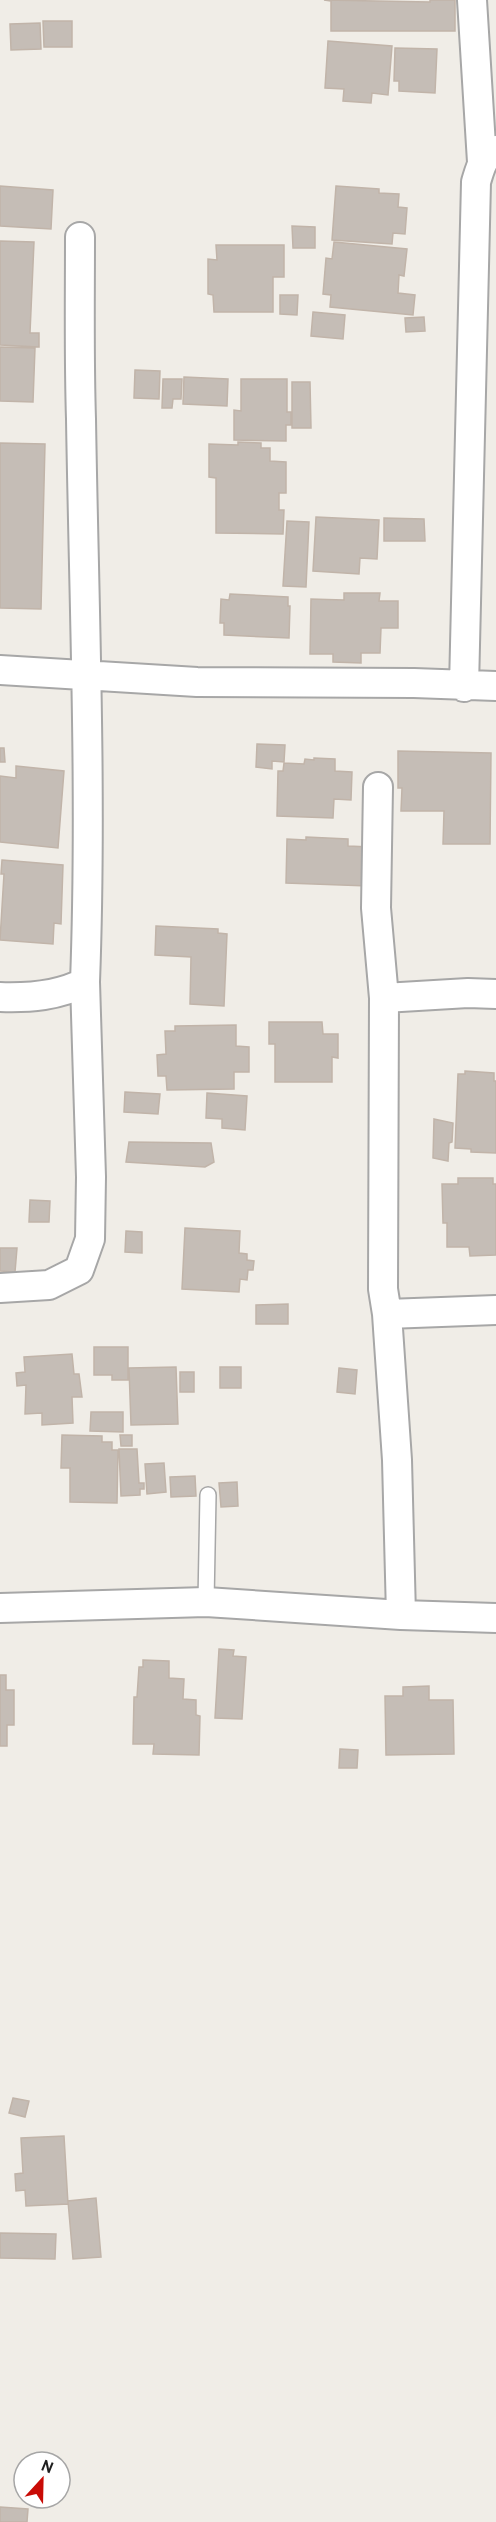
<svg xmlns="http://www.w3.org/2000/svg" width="496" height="2522" font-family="Overpass,sans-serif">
  <rect width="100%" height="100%" fill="#f0ede7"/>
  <path fill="#c5bdb6" stroke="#c1b4a9" stroke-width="1.5" d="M324 0 430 2V0H455V31H331V1Z
    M43 21H72V47H44Z
    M40 23 41 49 11 50 10 24Z
    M328 41 392 46 388 95 372 93 371 103 343 101 344 89 325 88Z
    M395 48 437 49 435 93 399 91V81H394Z
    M0 186 53 190 51 229 0 226Z
    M336 186 379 189V193L399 194 398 207 407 208 405 234 393 233 392 244 332 240Z
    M292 226 315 227V248H293Z
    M0 241 34 242 30 333H39V347L0 345Z
    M334 242 407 249 404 276 399 275 398 293 415 295 413 315 330 307 331 295 323 294 326 258 332 259Z
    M216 245H284V277H273V312H214L213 295 208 294V259L217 260Z
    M280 295H298L297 315 280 314Z
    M313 312 345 315 343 339 311 336Z
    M424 317 425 331 406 332 405 318Z
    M0 347 35 348 33 402 0 401Z
    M135 370 160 371 159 399 134 398Z
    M184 377 228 379 227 406 183 404Z
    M163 379H182L181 399H173L172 408H162Z
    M241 379H287V412H291V425H286V441L234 440V410L241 411Z
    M292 382H310L311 428H292Z
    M238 442 261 443V448H270V461L286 462V493H279V510H284L283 534 216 533V478L209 477V444L238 445Z
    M0 443 45 444 41 609 0 608Z
    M316 517 379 520 377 559 360 558 359 574 313 571Z
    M384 518 424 519 425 541H384Z
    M287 521 309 522 306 587 283 586Z
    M344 593H380L379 601H398V628H381L380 653H361V663L333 662V654H310L311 599 344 600Z
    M230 594 288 597V606H290L289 638 224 635V623H220L221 599 229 600Z
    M257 744 285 745 284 762 272 761V769L256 767Z
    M0 748H4L5 762H0Z
    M398 751 491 753 490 844H443L444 811H401L402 788H398Z
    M314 758 335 759V771L352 772 351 800 334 799 333 818 277 816 278 771H283L284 763 304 764 305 759 314 760Z
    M16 766 64 771 58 848 0 842V776L16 778Z
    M306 837 348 839V846L370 847 368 886 286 883 287 839 306 840Z
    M2 860 63 865 61 924 54 923 53 944 0 940 4 874H1Z
    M156 926 218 929V933L227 934 224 1006 190 1004 191 957 155 955Z
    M269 1022H322L323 1034H338V1058L332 1057V1082H275V1044H269Z
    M236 1025V1046L249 1047V1072H234V1089L167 1090 166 1076H158L157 1055 166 1054 165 1031H175V1026Z
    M465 1071 494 1073V1081H496V1153L471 1152V1149L455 1148 458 1074H465Z
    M125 1092 160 1094 158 1114 124 1112Z
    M207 1093 247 1096 245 1130 222 1128V1119L206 1118Z
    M434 1119 453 1123 452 1142 449 1143 448 1161 433 1158Z
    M129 1142 211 1143 214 1162 205 1167 126 1162Z
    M458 1178H493V1184H496V1255L470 1256 469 1247H447V1223H443L442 1184H458Z
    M30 1200 50 1201 49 1222H29Z
    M185 1228 240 1231 239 1253 247 1254V1260L254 1261 253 1270H248L247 1280 240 1279 239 1292 182 1289Z
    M126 1231 142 1232V1253L125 1252Z
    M0 1248H17L15 1272 0 1271Z
    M288 1304V1324H256V1305Z
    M94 1347H128V1380H112V1375H94Z
    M72 1354 74 1374H79L82 1397H72L73 1423 42 1425V1413L25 1414 26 1385 17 1386 16 1373 25 1372 24 1357Z
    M176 1367 178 1424 131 1425 129 1368Z
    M220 1367H241V1388H220Z
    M339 1368 357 1370 355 1394 337 1392Z
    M180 1372H194V1392H180Z
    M91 1412H123V1432L90 1431Z
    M62 1435 102 1436V1442H112V1450H118L117 1503 70 1502V1468H61Z
    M120 1435H132V1446H121Z
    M119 1449H137L139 1483H144V1489H140V1495L121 1496Z
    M164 1463 166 1492 147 1494 145 1464Z
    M195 1476 196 1496 171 1497 170 1477Z
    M237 1482 238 1506 221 1507 219 1483Z
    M219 1649 234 1650 233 1656 246 1657 242 1719 215 1718Z
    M143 1660 169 1661V1678L184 1679 183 1699 196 1700V1715L200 1716 199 1755 153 1754 154 1744H133L134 1697H137L139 1667H143Z
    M0 1675H6V1690H14V1725H7V1746H0Z
    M429 1686V1700H453L454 1754 386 1755 385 1696H403V1687Z
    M340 1749 358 1750 357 1768H339Z
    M13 2098 29 2101 25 2117 9 2113Z
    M64 2136 68 2204 26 2206 25 2190 16 2191 15 2174 23 2173 21 2138Z
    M96 2198 101 2257 73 2259 68 2201Z
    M0 2233 56 2234 55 2259 0 2258Z
    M0 2507 28 2509 27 2522H0Z"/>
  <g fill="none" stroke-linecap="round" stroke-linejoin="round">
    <g stroke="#a7a7a7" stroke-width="18">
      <path id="lane" d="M206 1602 208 1495"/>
    </g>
    <g stroke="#a7a7a7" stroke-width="32">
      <path id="street" d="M472 0 482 162
        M0 670 197 682 414 683 496 686
        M464 687 476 182C480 169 483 155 496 150
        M378 787 376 908 384 998 468 993 496 994
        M0 997C29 998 59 996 85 982 92 795 84 606 81 419 79 358 80 298 80 237
        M384 998 383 1289 387 1314 397 1460 401 1615
        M0 1288 49 1285 79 1270 90 1239 91 1177 85 982
        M387 1314 496 1310
        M0 1608 206 1602 401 1615 496 1618"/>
    </g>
    <use href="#lane" stroke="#fff" stroke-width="15"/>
    <use href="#street" stroke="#fff" stroke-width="28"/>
  </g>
  <g transform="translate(42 2480) rotate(22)"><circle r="28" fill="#ffffff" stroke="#a6a6a6" stroke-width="1.5"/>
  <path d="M0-4.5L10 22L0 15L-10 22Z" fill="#c90b06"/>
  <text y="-9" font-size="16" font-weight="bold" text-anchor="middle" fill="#202020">N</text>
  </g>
</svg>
